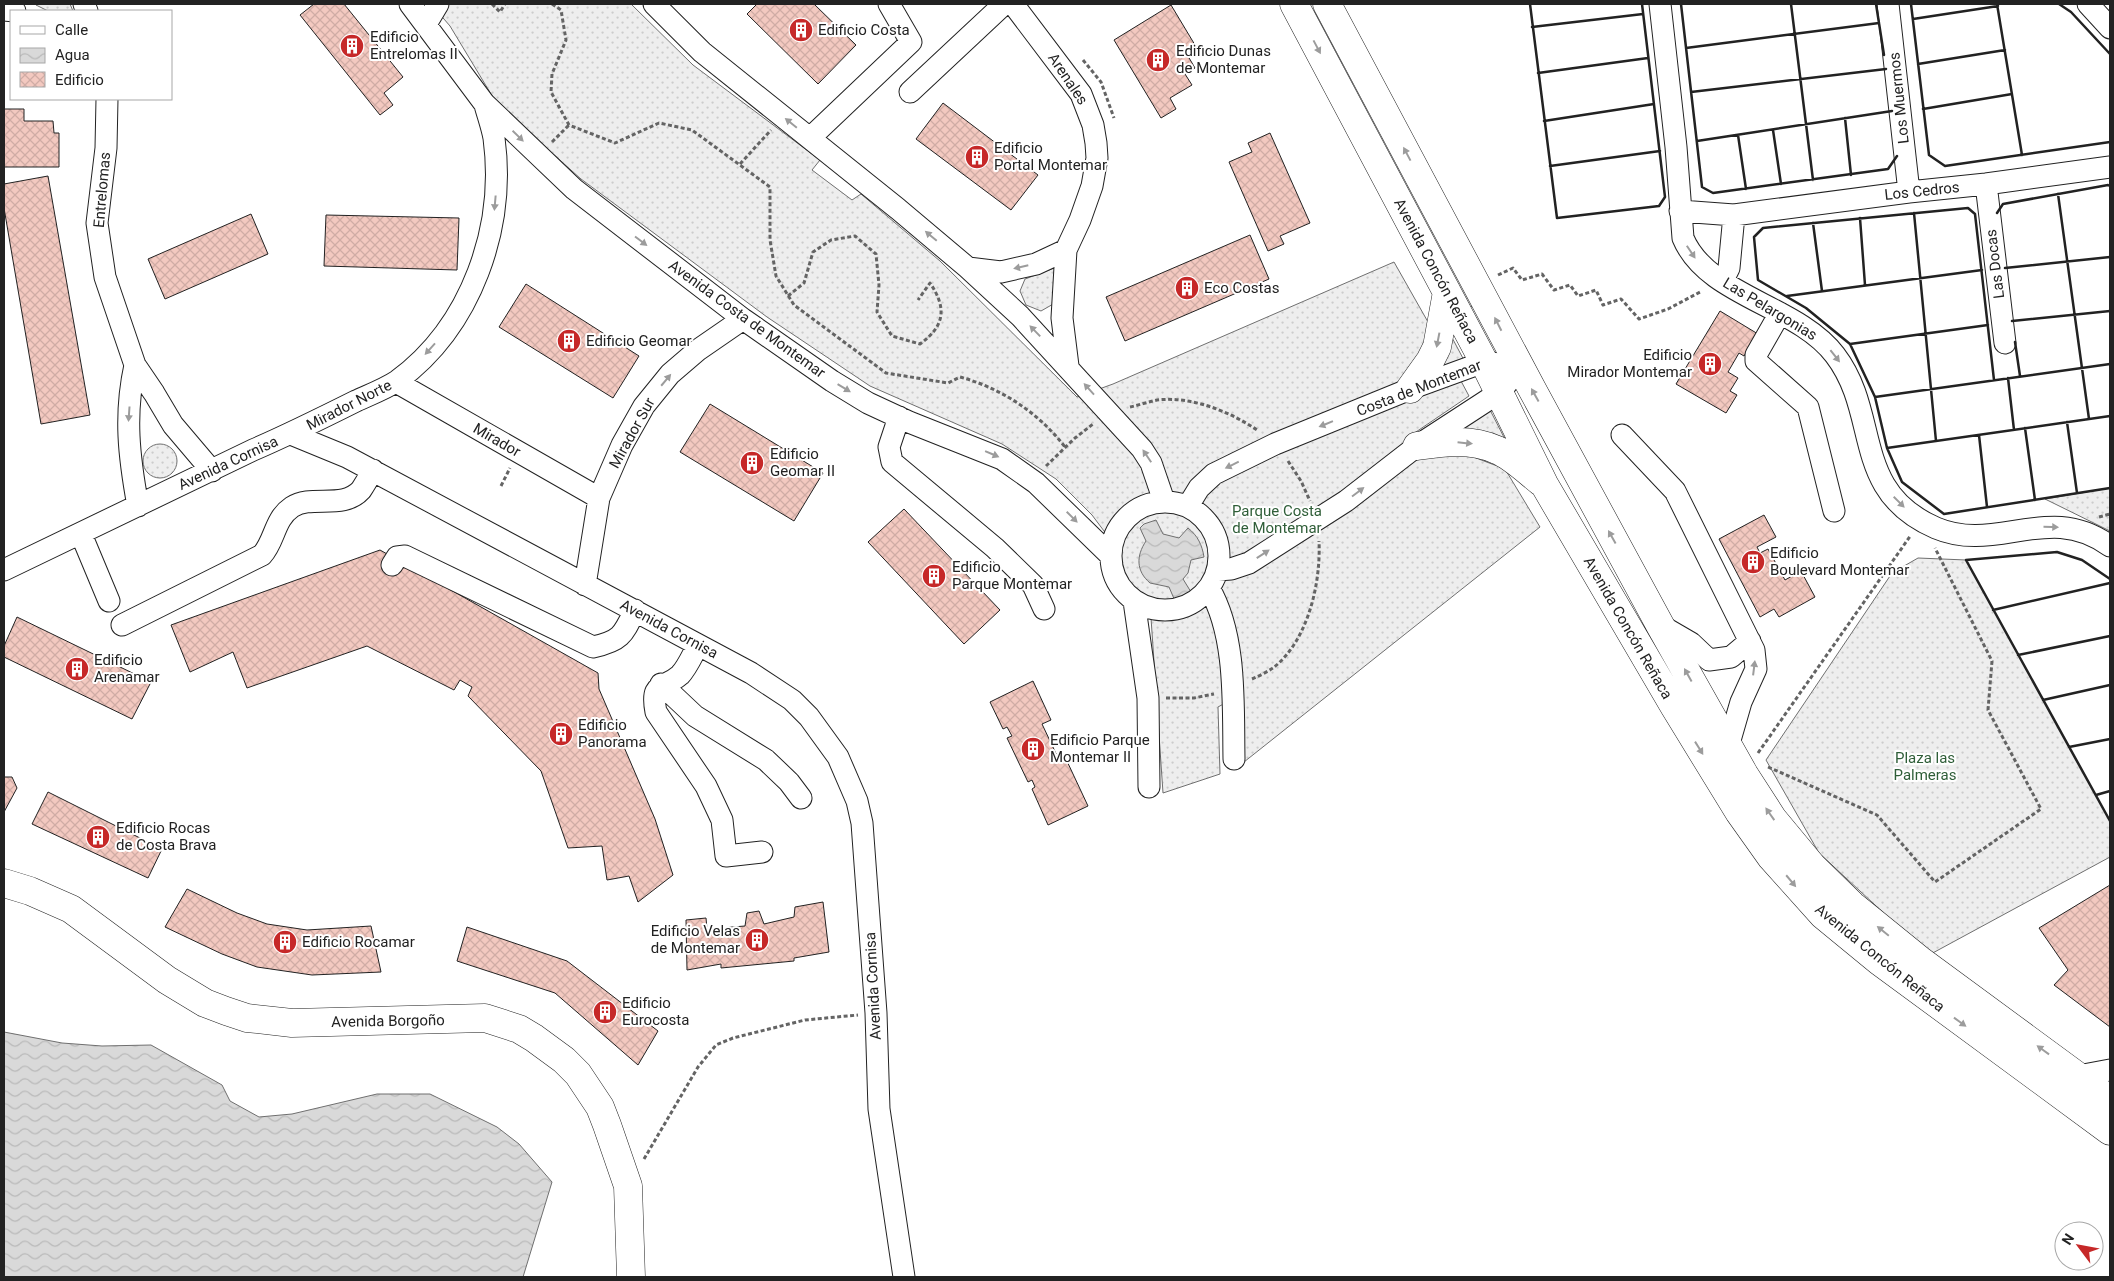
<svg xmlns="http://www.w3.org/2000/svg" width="2114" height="1281" font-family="Roboto,sans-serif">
  <defs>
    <pattern id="grass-dots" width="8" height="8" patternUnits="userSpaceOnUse" patternTransform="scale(1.25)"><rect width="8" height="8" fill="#eee"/><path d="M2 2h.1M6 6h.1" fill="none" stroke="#ccc" stroke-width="1.8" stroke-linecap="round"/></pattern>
    <pattern id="water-waves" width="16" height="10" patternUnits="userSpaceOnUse" patternTransform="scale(1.25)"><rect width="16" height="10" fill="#d9d9d9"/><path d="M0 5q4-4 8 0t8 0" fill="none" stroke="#bababa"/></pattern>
    <pattern id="building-cross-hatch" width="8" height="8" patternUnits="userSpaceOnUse" patternTransform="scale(1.25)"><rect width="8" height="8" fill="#f3c9c0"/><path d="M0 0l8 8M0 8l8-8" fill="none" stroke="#d0aca5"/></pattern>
  </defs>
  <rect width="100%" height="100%" fill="#fff"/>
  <path fill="url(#grass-dots)" stroke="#6f6f6f" d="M38 4H70L73 11H48L36 5Z
    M431 4H631L693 65 820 160 812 170 852 200 861 194 940 261 1077 397 1113 384 1394 262 1428 322 1420 395 1461 381 1469 396 1413 434 1505 469 1540 527 1244 762 1236 697 1218 707 1220 774 1163 793 1151 618 1122 577 1119 551 1092 515 1056 479 1002 444 870 386 767 317 581 179 497 104 450 26Z
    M1306 4H1317L1475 304 1468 309Z
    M1057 267 1055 303 1041 311 1026 305 1020 291 1025 279Z
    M1448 330 1466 364 1431 378Z
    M1489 408 1509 447 1453 431Z
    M143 461a17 17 0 1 1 34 0a17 17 0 1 1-34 0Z
    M2110 488V531L2045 499Z
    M1918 558 1966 560 2110 821V857L1929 955 1819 853 1766 760 1892 573Z"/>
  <path fill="url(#water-waves)" stroke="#6f6f6f" d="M1156 520 1163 534 1179 538 1188 528C1198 536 1202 545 1204 557L1191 560 1188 573 1183 579 1191 592 1175 601 1169 587 1150 583C1136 571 1136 556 1146 541L1140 528 1144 524Z
    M4 1032 62 1043 102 1046 151 1045 222 1085 230 1101 259 1117 292 1114 377 1094H430L497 1127 519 1144 552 1182 523 1277H4Z"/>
  <path fill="url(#building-cross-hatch)" stroke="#222" d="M314 4H344L403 77 384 93 393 105 380 115 300 15Z
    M757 4H814L856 45 818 84 747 14Z
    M1171 5 1195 45 1185 51 1195 68 1185 74 1192 85 1170 98 1176 109 1161 118 1114 40Z
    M943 103 1038 175 1011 210 916 139Z
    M4 109H24V121H53L54 133H59V167H4Z
    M1270 133 1310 223 1280 236 1284 244 1268 251 1229 162 1252 152 1248 143Z
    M48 176 90 415 41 424 4 208V184Z
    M251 214 268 254 165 299 148 259Z
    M326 215 459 218 457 270 324 266Z
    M1250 235 1269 279 1125 341 1106 297Z
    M526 284 639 356 613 398 499 327Z
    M1720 311 1758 334 1744 356 1739 353 1728 372 1738 378 1730 391 1737 395 1726 413 1676 384Z
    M710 404 823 473 794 521 680 452Z
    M904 509 1000 610 964 644 868 542Z
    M1764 515 1776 537 1757 547 1760 553 1768 549 1785 580 1801 571 1815 597 1779 617 1774 609 1760 617 1719 539Z
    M380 550 598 673 599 689 655 819 673 875 638 902 629 876 607 880 602 846 568 848 541 771 468 696 472 687 460 680 454 690 367 646 247 688 233 652 190 672 171 625Z
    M17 617 151 682 132 719 4 657V646Z
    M1033 681 1051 720 1042 724 1060 762 1066 759 1088 806 1048 825 1032 789 1035 787 1032 780 1028 782 1007 738 1012 736 1007 727 1003 729 990 702Z
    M4 777H12L17 788 4 812Z
    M48 792 162 849 148 878 32 824Z
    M2110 885V1027L2054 985 2068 970 2039 928Z
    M187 889 237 913 267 924 307 930 371 926 381 972 312 975 257 967 222 954 165 927Z
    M823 902 829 952 794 958V961L721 968V964L687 970 686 920 706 918 707 929 745 926 747 913 759 911 764 924 794 917 795 907Z
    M467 927 567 961 658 1031 638 1065 555 993 457 961Z"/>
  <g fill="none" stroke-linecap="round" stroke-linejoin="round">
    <g stroke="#222" stroke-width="23">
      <path id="minor" d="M84 4 87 11
        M410 4 484 103 574 189 743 319 832 381 868 403 909 422 1002 459 1036 483 1111 556
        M654 4 702 52 898 209 968 268 1020 316 1142 449 1151 463 1164 501
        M1013 4 1081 94 1093 125 1096 143 1097 158 1092 186 1080 220 1066 250 1062 318 1068 366
        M1660 4 1676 147 1683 238C1707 296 1797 305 1835 355 1881 415 1850 491 1936 528 1997 554 2049 501 2110 546
        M1888 4 1909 192
        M2088 4 2110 28
        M4 10 15 11
        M426 24 438 4
        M910 92 1004 4
        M107 99 106 148 97 223 105 277 135 365 154 393 173 425 212 471
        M810 138 911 42 889 4
        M1986 184 2005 343
        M1680 211 1734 215 1909 192 1986 184 2110 167
        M968 268 1001 272 1036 264 1066 250
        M1723 280 1729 268 1734 215
        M1780 313 1756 355V361L1808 407 1834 511
        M135 365C124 415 129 457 138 506
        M396 382 599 498
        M899 417 889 447 892 462 995 548 1033 585 1044 609
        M291 434 347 457 751 673 792 700 809 717 838 757 857 801 862 823 876 1013 879 1109 904 1277
        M1622 435 1675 491 1754 650 1756 669 1741 702 1728 747
        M1111 556a54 54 0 1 1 108 0a54 54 0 1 1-108 0Z
        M1188 506 1199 488 1214 474 1275 444 1410 389 1484 362 1520 367
        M81 534 109 601
        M392 565 397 557 405 556 593 647C621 641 623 635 635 610
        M4 570 253 450C288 435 322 418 356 401 369 395 385 389 397 381 472 326 506 227 494 138 492 127 488 116 485 105
        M1218 570 1231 569 1249 563 1346 501 1417 446 1500 392 1520 367
        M585 585 599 498 622 445 644 406 670 374 698 350 743 319
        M1209 588C1237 636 1233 705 1234 759
        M1134 601 1148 698 1149 787
        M122 625 262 555C275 541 274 519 292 507 312 494 343 510 361 490 365 484 369 477 373 470
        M1660 625 1691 643 1709 660 1731 657 1750 641
        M698 645C693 654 687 668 680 675 663 690 650 681 656 712L706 786 722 820 726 856 762 852
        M661 684 695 716 766 760 789 782 801 798
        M2078 1076 2110 1070"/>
    </g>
    <g stroke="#222" stroke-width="29">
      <path id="major" d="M1294 4 1484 362 1544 484 1674 706 1739 812 1771 857 1823 915 1879 961 2110 1131
        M1327 4 1532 389 1660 625 1744 774 1773 819 1812 866 1852 905 1921 961 2110 1100
        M1410 389 1430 361 1437 347 1447 292
        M1417 446C1444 442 1471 438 1497 450 1512 456 1527 471 1541 482
        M4 883 30 891 71 909 167 980 205 1003 226 1011 247 1018 292 1023 485 1018 519 1029 534 1038 564 1060 578 1074 600 1107 607 1125 628 1186 631 1277"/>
    </g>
    <path stroke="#646464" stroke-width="3" stroke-dasharray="4 2.5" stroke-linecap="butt" d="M492 4 500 12 505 4
      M552 4 561 10 566 40 552 74 551 92 569 125 615 143 659 123 692 130 770 187V240L776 276 794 305 886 373 948 383 960 377C1001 388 1039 413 1065 447
      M1083 60 1101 82 1114 118
      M552 142 569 125
      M740 164 771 130
      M1498 275 1513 268 1522 280 1542 274 1554 290 1570 285 1578 296 1596 290 1603 305 1621 299 1639 319 1668 309 1702 291
      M788 296 804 283 813 252 831 240 855 236 876 254 879 285 877 312 892 336 920 344C945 326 947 308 930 283L918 300
      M1130 407C1139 405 1148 402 1157 400 1191 396 1229 411 1257 430
      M1288 461 1301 481 1310 501
      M1046 466 1075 438 1093 424
      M501 486 510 468
      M2099 517 2110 514
      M1252 679C1259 676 1267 672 1273 668 1308 641 1321 583 1319 541
      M1166 698H1194L1214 694
      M1758 753 1911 535
      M1768 767 1877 815 1935 882 2041 809 1988 710 1992 661 1935 548
      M644 1159 698 1067 716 1045 733 1038 805 1020 858 1015"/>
    <use href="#minor" stroke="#fff" stroke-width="21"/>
    <use href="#major" stroke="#fff" stroke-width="28"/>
    <path stroke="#222" stroke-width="2.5" d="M1530 4 1557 218 1659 206 1665 197 1642 4
      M1681 4 1702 187 1713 193 1888 169 1897 156
      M1791 4 1813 180
      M1876 4 1884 55
      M1911 4 1929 155 1945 166 2110 142
      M1997 4 2022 155
      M2059 4 2071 12 2110 54
      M1913 19 1998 6
      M1532 27 1643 14
      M1686 48 1879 23
      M1918 64 2005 50
      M1538 73 1648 58
      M1691 92 1886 69
      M1923 109 2012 94
      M1845 118 1851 175
      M1544 121 1654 104
      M1773 130 1781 184
      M1738 135 1746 189
      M1697 141 1892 111
      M1550 166 1660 151
      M2058 194 2089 419
      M1914 213 1936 441
      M1997 213 2003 204 2108 185 2110 186
      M1860 218 1865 285
      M1813 223 1822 291
      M2005 268 2110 257
      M1787 296 1982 270
      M2012 321 2110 311
      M2015 342 2020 376
      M1850 344 1988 325
      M2008 378 2014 430
      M1994 380 1975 214 1968 208 1763 228 1754 237 1758 280 1806 308 1850 344 1875 397 1887 448 1902 482 1944 514 2110 488
      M1875 397 2110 364
      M2067 422 2077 493
      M2025 428 2035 500
      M1979 435 1987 507
      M1887 448 2110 416
      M2110 579 2082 560 2057 552 1966 560 2110 821
      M1993 610 2110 583
      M2018 655 2110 636
      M2043 700 2110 685
      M2069 747 2110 739
      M2096 795 2110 791"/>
  </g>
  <defs><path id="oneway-solid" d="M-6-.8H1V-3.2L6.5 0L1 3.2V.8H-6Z" transform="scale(1.25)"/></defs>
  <g fill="#9c9c9c">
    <use href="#oneway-solid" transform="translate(1317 47) rotate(62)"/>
    <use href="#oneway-solid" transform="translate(791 123) rotate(-141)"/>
    <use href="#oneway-solid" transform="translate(518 136) rotate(44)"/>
    <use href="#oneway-solid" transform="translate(1407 154) rotate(-118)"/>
    <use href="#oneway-solid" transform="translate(495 203) rotate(95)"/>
    <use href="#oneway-solid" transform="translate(931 236) rotate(-140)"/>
    <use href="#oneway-solid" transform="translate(641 241) rotate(37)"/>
    <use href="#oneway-solid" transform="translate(1691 252) rotate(56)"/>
    <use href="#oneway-solid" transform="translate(1021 267) rotate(167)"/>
    <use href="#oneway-solid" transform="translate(1498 324) rotate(-117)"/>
    <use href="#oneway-solid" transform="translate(1035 331) rotate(-134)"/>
    <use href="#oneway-solid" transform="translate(1438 340) rotate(101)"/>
    <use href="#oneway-solid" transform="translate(430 349) rotate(132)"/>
    <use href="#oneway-solid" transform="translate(1835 356) rotate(52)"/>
    <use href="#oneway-solid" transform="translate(666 380) rotate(-50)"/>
    <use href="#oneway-solid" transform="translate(844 388) rotate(31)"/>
    <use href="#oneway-solid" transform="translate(1089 389) rotate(-132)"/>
    <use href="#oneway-solid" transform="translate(1535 395) rotate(-119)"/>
    <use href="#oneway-solid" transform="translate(129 414) rotate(94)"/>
    <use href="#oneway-solid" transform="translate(1326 424) rotate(158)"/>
    <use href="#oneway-solid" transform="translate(1465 443) rotate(6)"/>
    <use href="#oneway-solid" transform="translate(992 454) rotate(23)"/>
    <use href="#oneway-solid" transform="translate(1147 456) rotate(-124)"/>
    <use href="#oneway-solid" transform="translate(1232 465) rotate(154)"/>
    <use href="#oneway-solid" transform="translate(1358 492) rotate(-37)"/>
    <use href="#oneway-solid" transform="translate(1899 502) rotate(45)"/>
    <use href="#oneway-solid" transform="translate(1072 517) rotate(45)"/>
    <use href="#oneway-solid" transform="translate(2051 527) rotate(1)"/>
    <use href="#oneway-solid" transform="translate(1612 537) rotate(-119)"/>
    <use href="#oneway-solid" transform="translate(1263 554) rotate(-33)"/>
    <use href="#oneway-solid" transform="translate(1754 668) rotate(-83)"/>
    <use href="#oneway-solid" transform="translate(1688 675) rotate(-119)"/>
    <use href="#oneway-solid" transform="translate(1699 748) rotate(58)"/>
    <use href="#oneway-solid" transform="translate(1770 814) rotate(-125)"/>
    <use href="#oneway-solid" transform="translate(1791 881) rotate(50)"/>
    <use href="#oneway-solid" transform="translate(1883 931) rotate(-141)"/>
    <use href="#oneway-solid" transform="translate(1960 1022) rotate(36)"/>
    <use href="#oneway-solid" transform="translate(2043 1050) rotate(-144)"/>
  </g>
  <defs>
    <g id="building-disc" transform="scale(1.25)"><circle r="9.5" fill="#c62828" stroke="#fff"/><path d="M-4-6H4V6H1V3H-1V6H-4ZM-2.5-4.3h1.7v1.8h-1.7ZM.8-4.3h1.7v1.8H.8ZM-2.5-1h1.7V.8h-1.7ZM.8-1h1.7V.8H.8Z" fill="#fff"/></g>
  </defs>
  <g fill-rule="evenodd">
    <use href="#building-disc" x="801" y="30"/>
    <use href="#building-disc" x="352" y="46"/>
    <use href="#building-disc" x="1158" y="60"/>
    <use href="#building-disc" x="977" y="157"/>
    <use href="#building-disc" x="1187" y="288"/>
    <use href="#building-disc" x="569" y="341"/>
    <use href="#building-disc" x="1710" y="364"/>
    <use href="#building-disc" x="752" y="463"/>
    <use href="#building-disc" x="1753" y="562"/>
    <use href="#building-disc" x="934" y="576"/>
    <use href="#building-disc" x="77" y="669"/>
    <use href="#building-disc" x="561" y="734"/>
    <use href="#building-disc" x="1033" y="749"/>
    <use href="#building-disc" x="98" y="837"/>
    <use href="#building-disc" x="757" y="940"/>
    <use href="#building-disc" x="285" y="942"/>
    <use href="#building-disc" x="605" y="1012"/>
  </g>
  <g text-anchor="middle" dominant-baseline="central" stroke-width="4" stroke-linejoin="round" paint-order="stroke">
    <g font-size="15" fill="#222" stroke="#fff" text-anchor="start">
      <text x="818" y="30">Edificio Costa</text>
      <text x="370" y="37">Edificio<tspan x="370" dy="17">Entrelomas II</tspan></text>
      <text x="1176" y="51">Edificio Dunas<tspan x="1176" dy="17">de Montemar</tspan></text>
      <text x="994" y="148">Edificio<tspan x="994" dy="17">Portal Montemar</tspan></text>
      <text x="1204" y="288">Eco Costas</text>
      <text x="586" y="341">Edificio Geomar</text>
      <text x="1692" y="355" text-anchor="end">Edificio<tspan x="1692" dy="17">Mirador Montemar</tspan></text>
      <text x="770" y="454">Edificio<tspan x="770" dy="17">Geomar II</tspan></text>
      <text x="1770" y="553">Edificio<tspan x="1770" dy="17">Boulevard Montemar</tspan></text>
      <text x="952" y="567">Edificio<tspan x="952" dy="17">Parque Montemar</tspan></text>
      <text x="94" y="660">Edificio<tspan x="94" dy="17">Arenamar</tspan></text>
      <text x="578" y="725">Edificio<tspan x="578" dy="17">Panorama</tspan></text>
      <text x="1050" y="740">Edificio Parque<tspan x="1050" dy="17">Montemar II</tspan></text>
      <text x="116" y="828">Edificio Rocas<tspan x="116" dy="17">de Costa Brava</tspan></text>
      <text x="740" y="931" text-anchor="end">Edificio Velas<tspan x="740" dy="17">de Montemar</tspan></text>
      <text x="302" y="942">Edificio Rocamar</text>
      <text x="622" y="1003">Edificio<tspan x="622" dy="17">Eurocosta</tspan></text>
    </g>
    <g font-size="15" fill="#222" stroke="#fff">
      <text transform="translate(1068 79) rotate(56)">Arenales</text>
      <text transform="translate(1899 98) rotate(-96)">Los Muermos</text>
      <text transform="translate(102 190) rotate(-85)">Entrelomas</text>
      <text transform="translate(1922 191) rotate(-6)">Los Cedros</text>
      <text transform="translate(1995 264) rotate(-97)">Las Docas</text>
      <text transform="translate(1436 271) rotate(62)">Avenida Concón Reñaca</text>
      <text transform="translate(1770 309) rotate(31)">Las Pelargonias</text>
      <text transform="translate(747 319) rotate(36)">Avenida Costa de Montemar</text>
      <text transform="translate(1419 388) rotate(-21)">Costa de Montemar</text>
      <text transform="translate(349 405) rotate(-27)">Mirador Norte</text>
      <text transform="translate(632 433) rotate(-61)">Mirador Sur</text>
      <text transform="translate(497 440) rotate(30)">Mirador</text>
      <text transform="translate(228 463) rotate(-25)">Avenida Cornisa</text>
      <text transform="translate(1628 628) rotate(60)">Avenida Concón Reñaca</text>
      <text transform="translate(669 629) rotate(28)">Avenida Cornisa</text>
      <text transform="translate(1880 958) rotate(39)">Avenida Concón Reñaca</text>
      <text transform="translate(873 986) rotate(-93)">Avenida Cornisa</text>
      <text transform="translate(388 1021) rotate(-1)">Avenida Borgoño</text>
    </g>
    <g font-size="15" fill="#2f5e38" stroke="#fff">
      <text x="1277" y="511">Parque Costa<tspan x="1277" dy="17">de Montemar</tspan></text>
      <text x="1925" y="758">Plaza las<tspan x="1925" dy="17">Palmeras</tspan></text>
    </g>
  </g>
  <rect width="2114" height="1281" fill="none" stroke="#222222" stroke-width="10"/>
  <rect x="10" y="10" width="162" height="90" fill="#ffffff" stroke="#a7a7a7"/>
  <rect x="20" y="26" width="25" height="8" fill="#ffffff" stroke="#a7a7a7"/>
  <text x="55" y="35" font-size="15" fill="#222222">Calle</text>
  <rect x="20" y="48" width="25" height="15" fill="url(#water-waves)" stroke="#a7a7a7"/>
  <text x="55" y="60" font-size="15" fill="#222222">Agua</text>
  <rect x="20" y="72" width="25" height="15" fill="url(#building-cross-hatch)" stroke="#a7a7a7"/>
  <text x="55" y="85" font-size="15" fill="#222222">Edificio</text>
  <g transform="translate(2079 1246) rotate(302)"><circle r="24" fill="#ffffff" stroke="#a7a7a7"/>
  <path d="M0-4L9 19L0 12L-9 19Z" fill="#c62828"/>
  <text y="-8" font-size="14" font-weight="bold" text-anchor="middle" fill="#222222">N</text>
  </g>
</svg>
